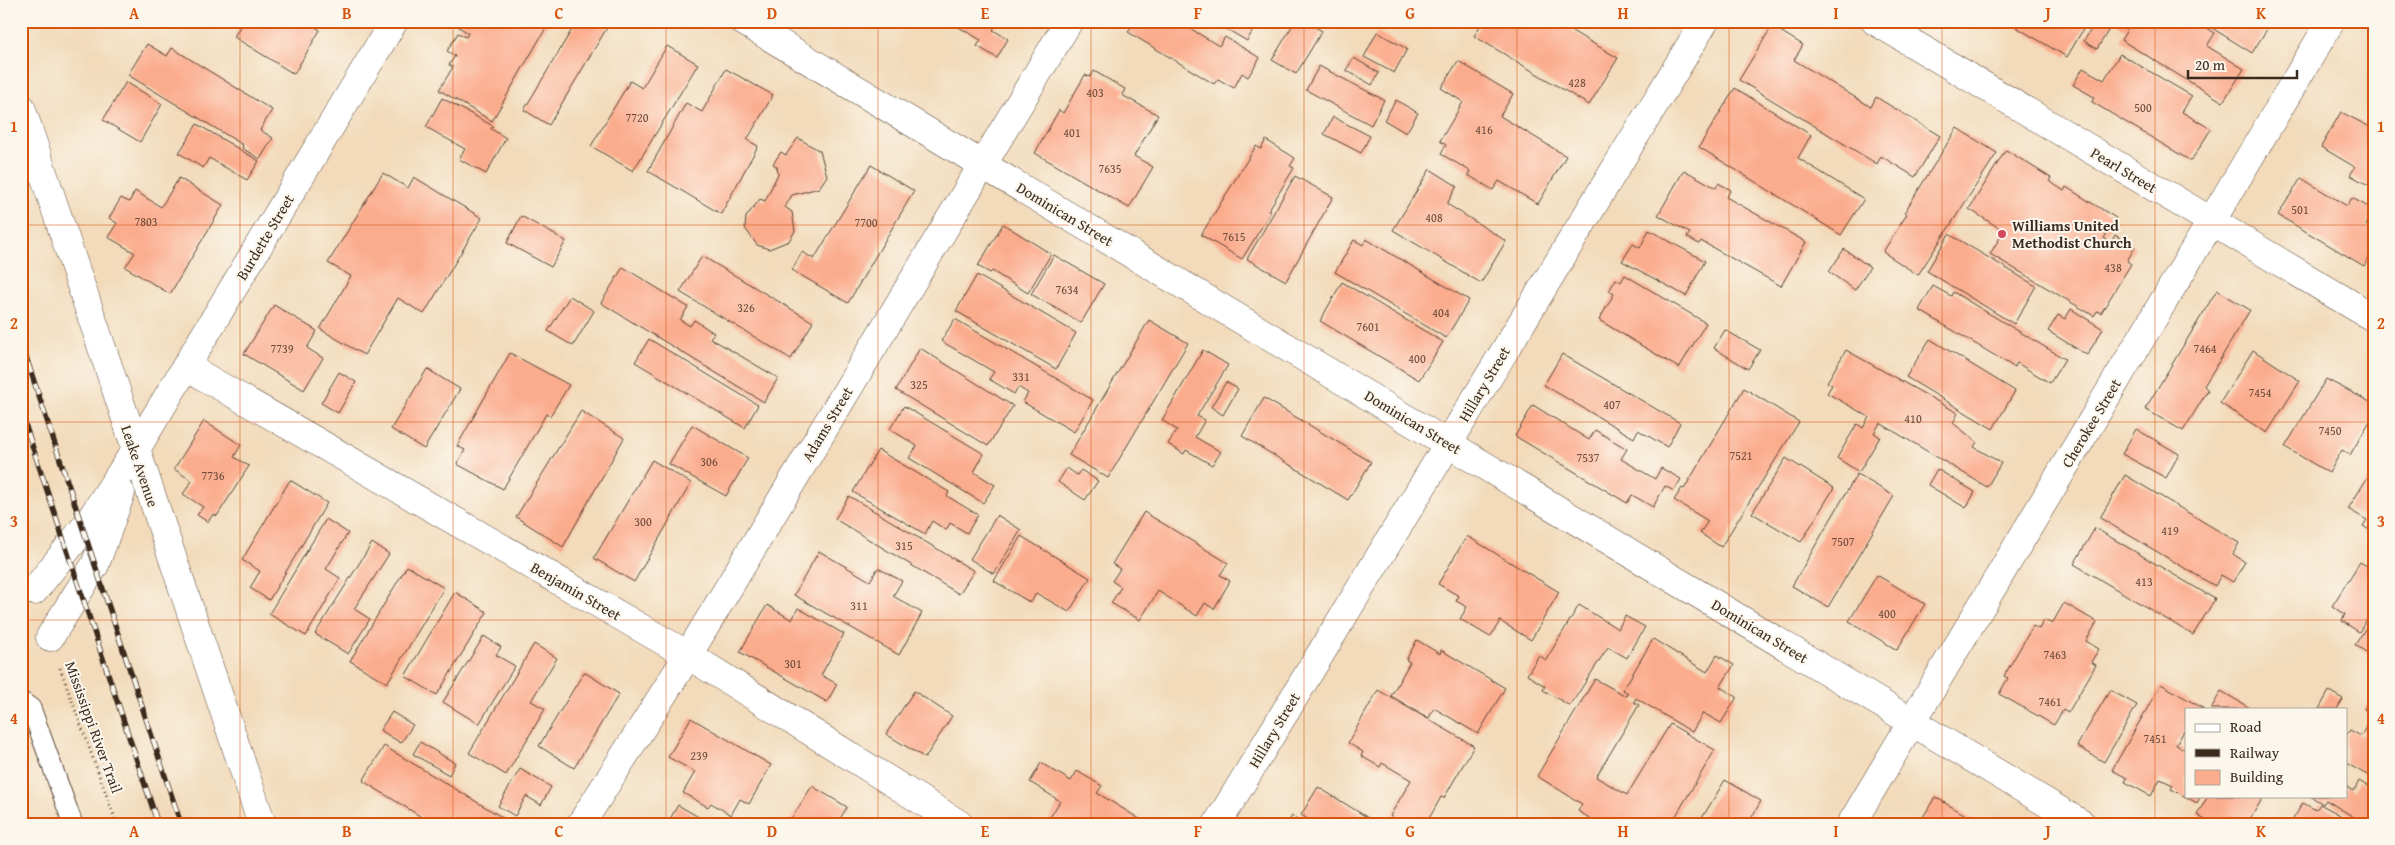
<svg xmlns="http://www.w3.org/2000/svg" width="2395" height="845" font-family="'Gentium Book Plus',serif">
  <rect width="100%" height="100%" fill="#fbf7ec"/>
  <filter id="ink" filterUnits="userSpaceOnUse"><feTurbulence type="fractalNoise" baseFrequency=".02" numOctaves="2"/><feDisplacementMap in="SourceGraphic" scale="10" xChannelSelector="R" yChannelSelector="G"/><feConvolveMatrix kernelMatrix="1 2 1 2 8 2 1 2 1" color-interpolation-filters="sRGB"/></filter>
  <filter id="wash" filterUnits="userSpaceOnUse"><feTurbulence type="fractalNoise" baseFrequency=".0096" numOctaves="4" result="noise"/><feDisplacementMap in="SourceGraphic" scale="20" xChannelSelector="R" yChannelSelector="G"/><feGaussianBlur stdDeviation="1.12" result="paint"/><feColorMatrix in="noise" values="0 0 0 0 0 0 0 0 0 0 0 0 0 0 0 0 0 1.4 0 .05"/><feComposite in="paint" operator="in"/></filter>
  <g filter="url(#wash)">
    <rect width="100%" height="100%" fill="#f2daba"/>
    <g id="blocks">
      <path fill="#fbac8d" d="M243 21H306L320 30 294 74 234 37Z
        M463 21H550L492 121 439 90 453 67 449 65 455 56 447 51 458 33 466 37 468 33 459 27Z
        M577 21H611L549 125 524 110Z
        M815 21H830L826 28Z
        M948 21H998L993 30 1008 39 997 58 977 46 981 40Z
        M1134 21H1178L1219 46 1225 37 1260 58 1248 77 1242 73 1234 88 1218 79 1214 84 1128 32Z
        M1213 21H1258L1247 41Z
        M1295 21H1305L1322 31 1296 74 1272 60Z
        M1483 21H1555L1618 58 1589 105 1474 36Z
        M2020 21H2088L2067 57 2016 27Z
        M2096 21H2114L2097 49 2084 41Z
        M2122 21H2196L2215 33 2207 46 2244 69 2223 102 2121 40 2127 30 2119 25Z
        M2201 21H2272L2252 53Z
        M1772 26 1803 45 1794 60 1871 107 1876 97 1940 136 1915 177 1881 156 1877 164 1739 80Z
        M1377 32 1407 49 1394 73 1364 57Z
        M147 44 167 56 172 48 272 110 260 130 273 138 260 159 242 148 243 145 128 75Z
        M667 46 698 64 633 171 591 146 630 81 642 88Z
        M2120 54 2192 96 2182 112 2211 129 2191 161 2092 102 2094 97 2073 85 2083 68 2104 80Z
        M1354 58 1379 73 1372 85 1346 70Z
        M1458 61 1513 94 1500 116 1566 156 1538 204 1499 181 1493 190 1468 175 1470 171 1441 154 1446 145 1440 141 1463 102 1441 88Z
        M1319 66 1384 100 1371 125 1306 90Z
        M726 69 773 95 747 140 758 146 721 214 648 171 686 103 702 112Z
        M1094 71 1125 89 1122 95 1158 115 1134 156 1153 167 1129 208 1035 153 1059 110 1063 113 1085 75 1090 77Z
        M126 82 162 104 140 142 103 120Z
        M1735 88 1811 135 1798 158 1864 199 1841 235 1699 147Z
        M442 98 493 126 491 129 506 138 486 174 459 159 465 149 426 127Z
        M1396 100 1418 113 1406 133 1384 120Z
        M2341 112 2374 129V188L2350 175 2355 167 2321 147Z
        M1333 117 1370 136 1361 153 1324 134Z
        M197 124 259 161 247 180 209 158 203 168 179 153Z
        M1957 128 1997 153 1918 275 1883 252 1907 214 1904 213Z
        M798 138 820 151 827 176 819 188 792 195 785 207 792 212 795 231 789 241 769 249 757 245 745 228 746 217 760 199 765 201 778 174 777 167 773 164 781 152 786 155Z
        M1266 140 1295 158 1290 166 1294 168 1268 211 1271 212 1242 259 1201 235 1256 146 1261 149Z
        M2006 150 2051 178 2049 181 2064 191 2066 187 2116 218 2104 238 2111 243 2115 235 2135 247 2127 261 2131 264 2101 313 2097 311 2094 316 1990 254 2004 231 1969 209Z
        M871 165 914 191 848 303 792 270 802 252 814 259Z
        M1430 169 1457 186 1447 204 1506 241 1481 283 1393 230Z
        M1684 170 1716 188 1718 183 1731 190 1726 197 1806 242 1781 286 1701 241 1699 244 1687 237 1690 233 1658 215Z
        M383 173 408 188 414 177 482 218 424 314 398 298 364 355 320 329 351 276 328 263Z
        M1295 176 1333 197 1286 281 1247 259Z
        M179 178 223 205 170 294 125 267 135 253 108 237 117 223 109 218 121 198 129 202 135 191 161 207Z
        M2301 178 2347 206 2352 198 2374 210 2366 225 2374 230V249L2364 266 2278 215Z
        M521 216 566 241 551 267 507 243Z
        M1003 224 1051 254 1028 293 992 271 990 273 978 266Z
        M1649 230 1705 261 1686 296 1622 261 1633 244 1640 248Z
        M1949 234 2036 286 2014 324 1927 271Z
        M1366 239 1469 300 1446 338 1335 272 1354 240 1363 245Z
        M1844 249 1870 267 1855 290 1829 272Z
        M1054 255 1104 284 1081 323 1031 294Z
        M702 256 813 322 791 359 680 292Z
        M623 267 688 307 680 320 690 326 694 320 714 333 710 338 778 378 764 402 601 303Z
        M977 275 1076 333 1056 369 956 311Z
        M1625 275 1706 323 1679 368 1599 320 1614 294 1609 291 1616 279 1621 282Z
        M1342 282 1443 342 1419 380 1320 321Z
        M1933 286 1951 296 1953 292 2065 359 2050 383 2017 363 2014 367 1919 310Z
        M2217 290 2250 310 2204 386 2208 390 2183 431 2145 409Z
        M570 296 594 311 573 346 548 331Z
        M274 305 317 331 307 348 323 358 304 390 244 354Z
        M2071 309 2103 329 2087 355 2048 331 2058 315 2065 319Z
        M955 319 1093 400 1074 432 1023 402 1028 393 1018 387 1014 394 989 379 994 372 941 341Z
        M1149 320 1188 343 1108 478 1069 455Z
        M1725 330 1760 350 1748 369 1714 348Z
        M649 339 758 405 745 428 635 362Z
        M1930 339 2015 391 1993 429 1906 377Z
        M920 348 1013 406 988 446 896 390Z
        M1203 350 1228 365 1197 416 1205 420 1195 437 1221 452 1212 465 1186 450 1184 454 1168 444 1177 430 1162 420Z
        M1846 350 1958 413 1953 423 1977 442 1974 447 2001 463 1987 487 1880 423 1874 433 1880 437 1859 472 1837 458 1857 424 1863 428 1869 417 1827 393 1832 385 1827 382Z
        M2253 350 2300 381 2267 433 2220 403Z
        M510 353 569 385 550 416 546 414 503 489 457 464 465 450 457 446Z
        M1562 354 1680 423 1667 447 1638 430 1634 438 1544 385Z
        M427 369 460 389 424 449 391 429Z
        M339 372 356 382 338 413 321 403Z
        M2326 379 2374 404V414L2350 455 2342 450 2329 473 2285 447Z
        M1226 382 1238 389 1223 415 1211 407Z
        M1744 388 1799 422 1721 547 1700 533 1708 521 1674 500 1682 488 1684 489Z
        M1264 398 1371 462 1348 500 1242 436Z
        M1533 405 1589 440 1595 430 1627 449 1621 459 1655 479 1661 468 1681 479 1674 491 1665 486 1653 507 1632 495 1627 503 1515 436Z
        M904 406 984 454 974 472 995 485 983 503 909 458 917 446 890 429Z
        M581 411 624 438 563 547 516 517Z
        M204 421 241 445 234 457 249 466 217 516 213 514 208 522 197 515 203 507 183 494 192 481 174 469Z
        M692 425 748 458 726 496 669 464Z
        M2136 429 2179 454 2166 478 2122 454Z
        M878 450 949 492 947 496 978 515 967 533 950 523 946 530 932 521 925 534 853 492Z
        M1786 458 1834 488 1801 542 1752 513Z
        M652 460 691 483 634 582 594 558Z
        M2374 467V533L2363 526 2367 520 2348 509Z
        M1067 468 1077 475 1081 470 1098 481 1085 500 1058 482Z
        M1937 469 1975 492 1966 508 1928 485Z
        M1857 474 1894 496 1828 607 1792 586Z
        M2125 475 2239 543 2233 554 2245 562 2233 582 2221 575 2215 586 2100 518Z
        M290 480 327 503 269 600 250 588 260 571 242 560Z
        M849 496 974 571 959 594 835 519Z
        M1144 512 1228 563 1220 575 1230 581 1214 609 1205 603 1197 616 1158 591 1140 620 1111 603 1121 587 1112 581 1120 569 1112 564Z
        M997 515 1021 530 994 574 970 559Z
        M326 519 348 533 326 569 340 578 306 636 269 614Z
        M2095 528 2215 599 2193 635 2074 564Z
        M1021 536 1090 578 1069 612 1036 593 1031 603 994 581Z
        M1467 536 1559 592 1531 640 1500 621 1490 637 1460 619 1467 607 1456 601 1459 596 1438 584Z
        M372 543 389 554 354 609 370 619 348 654 315 634Z
        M819 551 870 581 878 568 902 581 893 596 922 613 899 655 794 595Z
        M2360 562 2374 570V609L2359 632 2342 621 2345 614 2332 606Z
        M407 566 444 588 387 683 350 661Z
        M1877 575 1925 604 1897 650 1849 621Z
        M455 592 487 612 437 695 405 676Z
        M2064 603 2097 622 2086 641 2099 649 2091 662 2096 665 2068 713 2063 710 2054 725 1999 694 2008 678 2004 676 2033 626 2039 629 2044 620 2052 624Z
        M767 605 792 620 798 608 844 634 821 675 837 684 827 702 740 652Z
        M1579 605 1618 629 1625 616 1645 627 1627 658 1608 647 1570 706 1543 690 1545 686 1527 675 1539 655 1546 660Z
        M2374 615V650L2371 655 2355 645Z
        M484 636 501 647 496 655 515 666 479 724 443 702Z
        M1653 639 1707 672 1717 655 1734 665 1720 687 1737 697 1721 723 1703 713 1692 732 1636 698 1634 702 1639 705 1596 777 1627 795 1670 724 1715 750 1671 824H1599L1578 811 1582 804 1537 776 1595 679 1626 696 1628 693 1623 690Z
        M1417 640 1440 654 1441 650 1505 688 1478 734 1434 708 1429 718 1391 696 1410 662 1406 660Z
        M534 644 557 658 531 701 545 709 506 775 469 753Z
        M584 672 619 694 574 768 539 746Z
        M2161 684 2204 709H2186V732L2184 731 2176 745 2186 750V796H2201L2197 803 2171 789 2173 785 2160 779 2151 796 2125 782 2127 778 2112 770Z
        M1378 690 1474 746 1444 798 1441 797 1426 824H1402L1390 816 1411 780 1382 763 1380 767 1361 756 1363 752 1348 743Z
        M2110 690 2137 705 2104 762 2077 746Z
        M914 691 952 716 925 758 886 734Z
        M2221 691 2250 708 2249 709H2211Z
        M2329 691 2343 699 2337 709H2319Z
        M2374 693V716L2364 709Z
        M392 712 413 725 401 743 380 730Z
        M691 718 771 765 749 804 740 799 731 815 711 803 708 807 683 793 695 772 668 757Z
        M2368 723 2374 726V779L2346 763V735L2350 730 2361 736Z
        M420 742 455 763 449 775 413 754Z
        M384 746 505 819 503 824H433L363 781Z
        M1041 763 1071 781 1077 771 1102 786 1097 793 1143 821 1141 824H1046L1060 801 1030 782Z
        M520 769 551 787 541 805 526 796 515 816 498 806Z
        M1725 780 1761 801 1748 824H1712L1702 818Z
        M2359 781 2374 790V824H2365L2326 800 2323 804 2310 796H2346V786L2354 791Z
        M812 786 847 807 837 824H788Z
        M1318 787 1378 824H1316L1301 815Z
        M2208 796H2264L2247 824H2225L2217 819 2214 824H2211L2197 815Z
        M1935 797 1981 824H1919Z
        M2303 803 2316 810 2320 804 2340 815 2338 818 2348 824H2290Z
        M678 805 707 822 705 824H677L670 819Z
        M1292 816 1305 824H1287Z
        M1682 818 1692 824H1678Z"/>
    </g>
  </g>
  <g filter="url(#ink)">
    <use href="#blocks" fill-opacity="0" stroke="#564435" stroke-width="1"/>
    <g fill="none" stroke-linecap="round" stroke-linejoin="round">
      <g stroke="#564435" stroke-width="21">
        <path id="service" d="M21 701 31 708 73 824"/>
      </g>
      <g stroke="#564435" stroke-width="29">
        <path id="minor" d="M743 21 2082 824
          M1875 21 2374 318
          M187 367 688 655 959 824
          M34 591 88 523 135 451 394 21
          M50 637 95 565 121 493
          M581 824 688 655 1069 21
          M1217 824 1705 21
          M1851 824 2331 21"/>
      </g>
      <g stroke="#564435" stroke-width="29">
        <path id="tertiary" d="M21 107 262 824"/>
      </g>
      <path stroke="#564435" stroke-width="3" stroke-dasharray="1 4" stroke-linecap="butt" d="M60 668 117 824"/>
      <use href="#service" stroke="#fff" stroke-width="19"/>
      <use href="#minor" stroke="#fff" stroke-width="28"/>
      <use href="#tertiary" stroke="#fff" stroke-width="28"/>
      <g stroke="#3b2a1e" stroke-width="5.5">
        <path id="rail" d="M21 342 181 824
          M21 412 158 824"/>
      </g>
      <use href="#rail" stroke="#fbf7ec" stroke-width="4" stroke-dasharray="11" stroke-linecap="butt"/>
    </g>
  </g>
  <path fill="none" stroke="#d7540e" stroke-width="1" stroke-opacity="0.55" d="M240 21V824M453 21V824M666 21V824M878 21V824M1091 21V824M1304 21V824M1517 21V824M1729 21V824M1942 21V824M2155 21V824M21 225H2374M21 422H2374M21 620H2374"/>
  <circle fill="#d1495b" stroke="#fbf7ec" stroke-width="2" cx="2002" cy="234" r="5"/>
  <g text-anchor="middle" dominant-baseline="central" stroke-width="4" stroke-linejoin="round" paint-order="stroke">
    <g font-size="12" fill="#6b4a3a">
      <text x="1577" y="82">428</text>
      <text x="1095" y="92">403</text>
      <text x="2143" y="107">500</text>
      <text x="637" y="117">7720</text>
      <text x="1484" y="129">416</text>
      <text x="1072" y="132">401</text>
      <text x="1110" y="168">7635</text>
      <text x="2300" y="209">501</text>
      <text x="1434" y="217">408</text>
      <text x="146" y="221">7803</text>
      <text x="866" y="222">7700</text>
      <text x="1234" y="236">7615</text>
      <text x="2113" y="267">438</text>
      <text x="1067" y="289">7634</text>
      <text x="746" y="307">326</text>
      <text x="1441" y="312">404</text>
      <text x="1368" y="326">7601</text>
      <text x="282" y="348">7739</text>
      <text x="2205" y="348">7464</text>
      <text x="1417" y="358">400</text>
      <text x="1021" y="376">331</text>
      <text x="919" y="384">325</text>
      <text x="2260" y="392">7454</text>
      <text x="1612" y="404">407</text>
      <text x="1913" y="418">410</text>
      <text x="2330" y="430">7450</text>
      <text x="1741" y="455">7521</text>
      <text x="1588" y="457">7537</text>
      <text x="709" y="461">306</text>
      <text x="213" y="475">7736</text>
      <text x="643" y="521">300</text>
      <text x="2170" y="530">419</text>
      <text x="1843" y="541">7507</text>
      <text x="904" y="545">315</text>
      <text x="2144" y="581">413</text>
      <text x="859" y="605">311</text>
      <text x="1887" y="613">400</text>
      <text x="2055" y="654">7463</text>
      <text x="793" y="663">301</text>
      <text x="2050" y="701">7461</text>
      <text x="2155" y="738">7451</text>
      <text x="699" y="755">239</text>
    </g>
    <g font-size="15" fill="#3b2a1e" stroke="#fbf7ec">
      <text transform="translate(2124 170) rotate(31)">Pearl Street</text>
      <text transform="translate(1065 214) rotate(31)">Dominican Street</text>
      <text transform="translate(265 237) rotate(-59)">Burdette Street</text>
      <text transform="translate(1484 384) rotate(-59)">Hillary Street</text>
      <text transform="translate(1413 422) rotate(31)">Dominican Street</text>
      <text transform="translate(2091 423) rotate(-59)">Cherokee Street</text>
      <text transform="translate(827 424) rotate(-59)">Adams Street</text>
      <text transform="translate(140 466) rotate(71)">Leake Avenue</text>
      <text transform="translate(576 591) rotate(30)">Benjamin Street</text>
      <text transform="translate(1760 631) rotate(31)">Dominican Street</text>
      <text transform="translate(94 727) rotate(70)">Mississippi River Trail</text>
      <text transform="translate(1274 730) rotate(-59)">Hillary Street</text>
    </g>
    <g font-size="15" font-weight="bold" fill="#3b2a1e" stroke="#fbf7ec" text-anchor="start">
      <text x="2012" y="225">Williams United<tspan x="2012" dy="17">Methodist Church</tspan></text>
    </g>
  </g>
  <rect width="2395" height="845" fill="none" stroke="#fbf7ec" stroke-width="55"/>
  <rect x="2185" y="708" width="162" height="90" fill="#fbf7ec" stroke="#aea59a"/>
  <rect x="2195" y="724" width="25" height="8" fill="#ffffff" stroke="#aea59a"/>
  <text x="2230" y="732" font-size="15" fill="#3b2a1e">Road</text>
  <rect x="2195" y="749" width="25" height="8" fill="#3b2a1e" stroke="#aea59a"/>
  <text x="2230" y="758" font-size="15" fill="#3b2a1e">Railway</text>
  <rect x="2195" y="770" width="25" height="15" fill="#fbac8d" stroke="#aea59a"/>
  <text x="2230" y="782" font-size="15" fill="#3b2a1e">Building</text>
  <path d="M2188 70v8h109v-8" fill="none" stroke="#3b2a1e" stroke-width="2.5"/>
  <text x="2195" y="70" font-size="15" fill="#3b2a1e" stroke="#fbf7ec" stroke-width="4" paint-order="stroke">20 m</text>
  <rect x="28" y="28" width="2340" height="790" fill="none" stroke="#d7540e" stroke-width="2"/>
  <g font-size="16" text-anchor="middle" font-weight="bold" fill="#d7540e">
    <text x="134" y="19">A</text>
    <text x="347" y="19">B</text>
    <text x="559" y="19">C</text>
    <text x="772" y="19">D</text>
    <text x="985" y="19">E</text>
    <text x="1198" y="19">F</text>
    <text x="1410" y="19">G</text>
    <text x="1623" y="19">H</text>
    <text x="1836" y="19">I</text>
    <text x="2048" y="19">J</text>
    <text x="2261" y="19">K</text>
    <text x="14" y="132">1</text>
    <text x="2381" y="132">1</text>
    <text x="14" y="329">2</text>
    <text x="2381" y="329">2</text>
    <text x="14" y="527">3</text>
    <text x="2381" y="527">3</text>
    <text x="14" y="724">4</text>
    <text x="2381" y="724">4</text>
    <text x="134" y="837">A</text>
    <text x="347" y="837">B</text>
    <text x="559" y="837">C</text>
    <text x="772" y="837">D</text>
    <text x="985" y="837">E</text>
    <text x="1198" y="837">F</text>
    <text x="1410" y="837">G</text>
    <text x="1623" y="837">H</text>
    <text x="1836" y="837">I</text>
    <text x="2048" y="837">J</text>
    <text x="2261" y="837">K</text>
  </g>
</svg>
